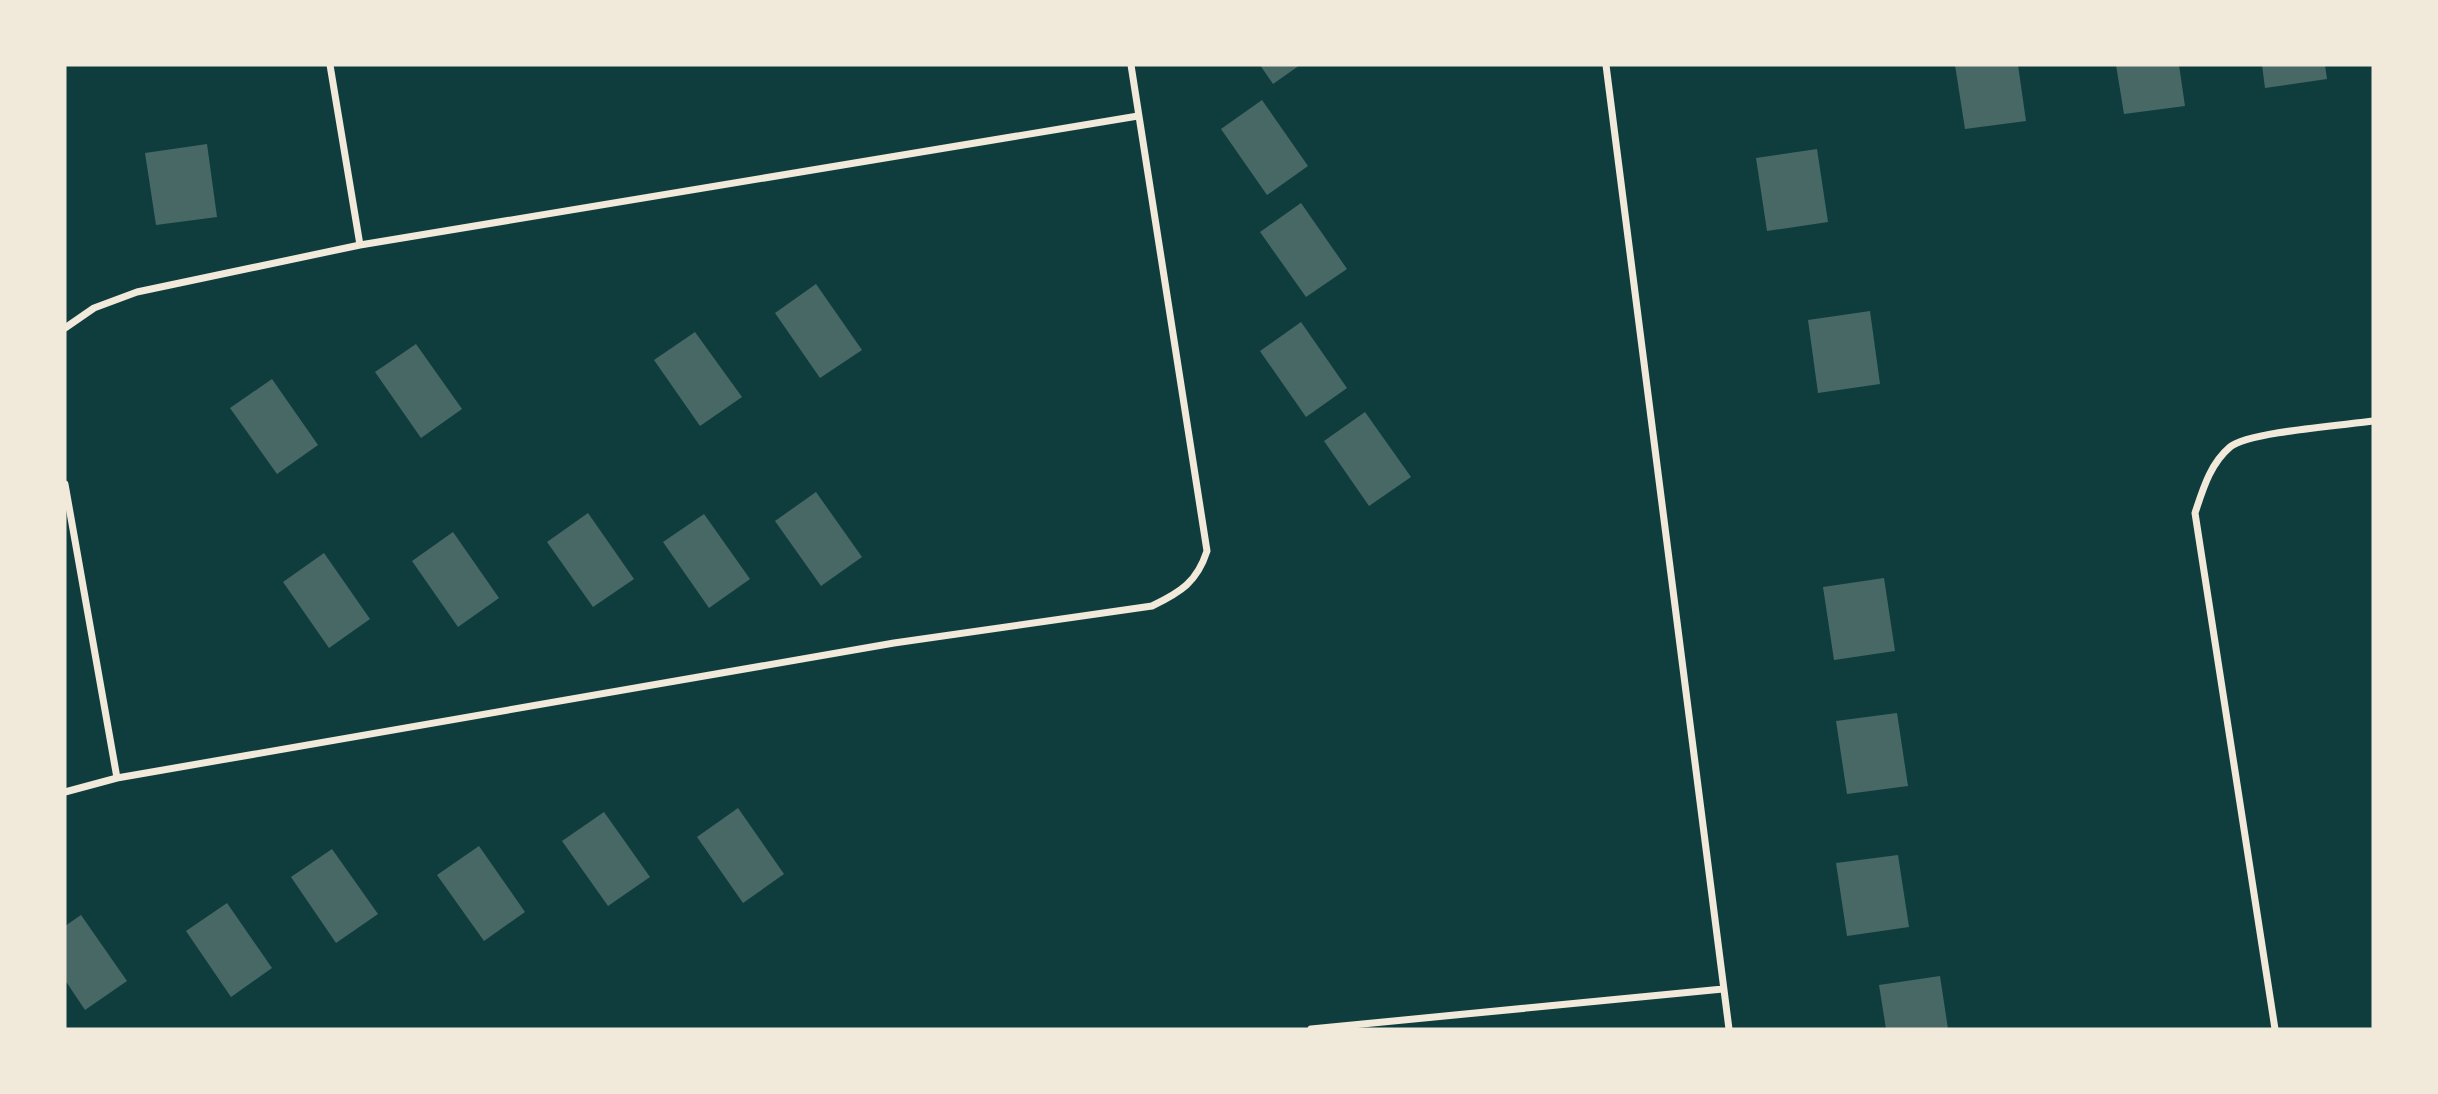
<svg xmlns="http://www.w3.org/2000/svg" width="2438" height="1094" font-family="'IBM Plex Sans',sans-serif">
  <rect width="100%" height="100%" fill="#0f3d3e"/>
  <path fill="#486865" d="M1260 65H1300L1273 84Z
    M1955 65H2018L2026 121 1965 129Z
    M2116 65H2179L2185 106 2124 114Z
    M2262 65H2325L2327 79 2265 88Z
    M1262 100 1308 166 1267 195 1221 129Z
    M207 144 217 217 156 225 145 153Z
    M1817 149 1828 222 1767 231 1756 158Z
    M1301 203 1347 269 1306 297 1260 232Z
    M816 284 862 350 820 378 775 313Z
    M1870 311 1880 384 1818 393 1808 320Z
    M1301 322 1347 388 1306 417 1260 351Z
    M695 332 742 397 700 426 654 360Z
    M416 344 462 409 421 438 375 372Z
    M272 379 318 445 277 474 230 408Z
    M1365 412 1411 477 1369 506 1324 441Z
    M816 492 862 557 821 586 775 521Z
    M588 513 634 579 593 607 547 542Z
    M704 514 750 579 709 608 663 542Z
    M453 532 499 598 458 627 412 561Z
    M324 553 370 619 329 648 283 582Z
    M1884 578 1895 651 1834 660 1823 587Z
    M1897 713 1908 786 1847 794 1836 721Z
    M738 808 784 874 743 903 697 837Z
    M604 812 650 877 608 906 562 841Z
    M479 846 525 912 484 941 437 875Z
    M332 849 378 914 336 943 291 877Z
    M1898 855 1909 927 1847 936 1836 863Z
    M227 903 272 968 231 997 186 931Z
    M81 915 127 981 85 1010 65 980V926Z
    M1940 976 1948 1029H1886L1879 985Z"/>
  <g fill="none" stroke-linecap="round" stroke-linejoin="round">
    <path stroke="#f1e9da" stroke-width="7" d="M330 65 360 245
      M1606 65 1729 1029
      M65 328 94 308 137 292 360 245 1138 116
      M65 484 117 778
      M65 792 117 778 894 643 1152 606C1181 592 1197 582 1207 551L1131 65
      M1311 1029 1723 989
      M2275 1029 2195 513C2203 489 2210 464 2230 447 2248 432 2346 425 2373 421"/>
  </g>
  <rect width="2438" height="1094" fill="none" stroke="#f1e9da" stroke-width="133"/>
</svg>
